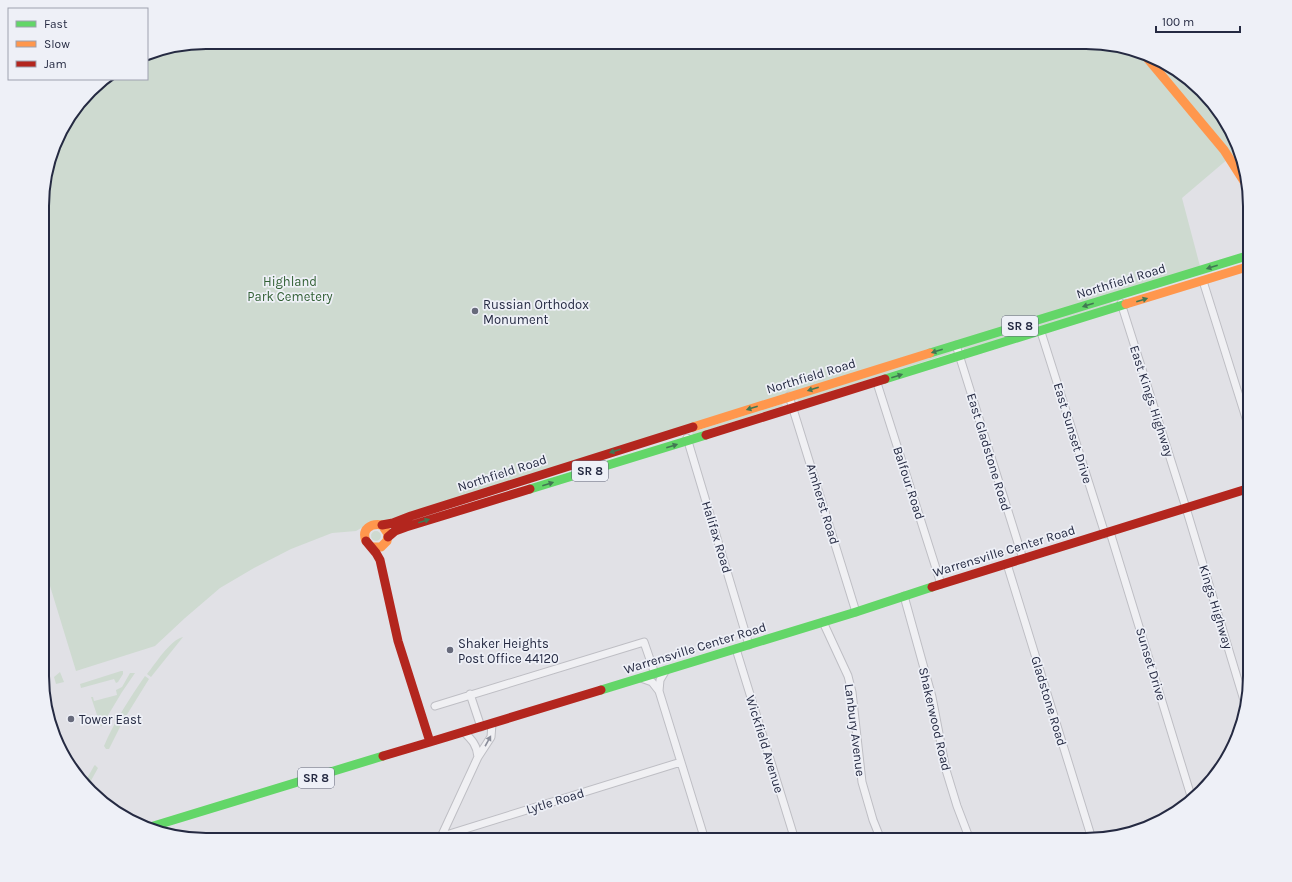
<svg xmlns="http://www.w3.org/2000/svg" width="1292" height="882" font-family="Karla,sans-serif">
  <rect width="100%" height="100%" fill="#e1e1e6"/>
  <path fill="#cedad0" d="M206 42H1097L1139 51 1186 76 1228 124 1247 186 1229 158 1182 198 1201 270 1110 301 1113 304 964 351V348L391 522H372L356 531 332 533 291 549 254 568 220 588 185 618 155 646 76 671 43 563V185L59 133 98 83 104 79H147V54Z
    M948 352 951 353 799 402 797 399Z
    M782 404 783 406 693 435 692 432Z
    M371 536a5 5 0 1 1 10 0a5 5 0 1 1-10 0Z
    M183 637 151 677 147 674C156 663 170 640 183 637Z
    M121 671H123V674L118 682 116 683 114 679 81 688 80 684Z
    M60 672 64 682 56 684 54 677Z
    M130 673H135L122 692 101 727 91 697H93L94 701 117 695 116 690 122 687Z
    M145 676 149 679 123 721 109 749H106L104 746C114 722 130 698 145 676Z
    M95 765 98 768 88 786 85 782 94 766Z"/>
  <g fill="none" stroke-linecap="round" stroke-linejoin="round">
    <g stroke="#bebec4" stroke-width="9">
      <path id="street" d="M1203 281 1250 431
        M1121 303 1186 508 1246 707
        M1041 332 1105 534
        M956 345 1023 559
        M877 383 941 584
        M789 396 856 612
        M687 438 749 645
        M1110 532 1191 796
        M1007 564 1092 839
        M904 596 932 697 946 770 957 806 970 840
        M823 622 848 676 852 692 862 782 873 820 881 840
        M736 649 795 840
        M666 670 660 680 659 691 705 840
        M641 678 652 682 659 691
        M470 694 481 727
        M435 706 644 642 655 674
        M464 732C472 740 477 745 478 757
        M441 837 478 757 491 737 492 724
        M430 840 681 762"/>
    </g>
    <use href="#street" stroke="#f0f0f3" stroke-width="7"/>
    <path stroke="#63d668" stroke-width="9" d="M930 353 1250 255
      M885 379 1126 304
      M530 489 706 435
      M601 690 856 612 932 587
      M147 828 383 756"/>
    <path stroke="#ff974d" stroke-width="9" d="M1143 53 1224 150 1247 186
      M1126 304 1250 266
      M693 427 930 353
      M366 541C361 529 371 523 382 525L388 534 387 541 381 547H372"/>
    <path stroke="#b3261e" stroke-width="9" d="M706 435 885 379
      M382 525 393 523 411 516 693 427
      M388 537 395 531 406 527 530 489
      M366 541 376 553 380 560 398 641 430 742 383 756
      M932 587 1250 488
      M430 742 601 690"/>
  </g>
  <defs><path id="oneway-solid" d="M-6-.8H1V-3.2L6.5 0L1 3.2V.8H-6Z"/></defs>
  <g fill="#417753">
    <use href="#oneway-solid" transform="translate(1212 267) rotate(163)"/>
    <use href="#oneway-solid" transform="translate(1142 300) rotate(-17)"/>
    <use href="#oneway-solid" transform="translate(1088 305) rotate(163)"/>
    <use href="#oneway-solid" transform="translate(937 351) rotate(163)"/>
    <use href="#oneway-solid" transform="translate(897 376) rotate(-17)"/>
    <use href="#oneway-solid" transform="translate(813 389) rotate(163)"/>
    <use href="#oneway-solid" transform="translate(752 408) rotate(163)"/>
    <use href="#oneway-solid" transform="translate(672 446) rotate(-17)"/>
    <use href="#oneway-solid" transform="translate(615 451) rotate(162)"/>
    <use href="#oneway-solid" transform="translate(548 484) rotate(-17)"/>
    <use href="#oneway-solid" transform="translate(424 521) rotate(-17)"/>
  </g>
  <use fill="#8a8d9a" href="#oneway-solid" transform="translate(488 741) rotate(-61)"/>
  <g fill="#676a7b" stroke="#eef0f7" stroke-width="1.5">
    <circle cx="475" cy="311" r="4"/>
    <circle cx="450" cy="650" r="4"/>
    <circle cx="71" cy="719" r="4"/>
  </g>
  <g text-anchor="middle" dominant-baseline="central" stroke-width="3.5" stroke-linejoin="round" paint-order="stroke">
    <g fill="#eef0f7" stroke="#616578" stroke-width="1">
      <rect x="1002" y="316" width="36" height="20" rx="3"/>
      <rect x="572" y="461" width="36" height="20" rx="3"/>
      <rect x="298" y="768" width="36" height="20" rx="3"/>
    </g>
    <g font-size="12" font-weight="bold" fill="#252a42">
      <text x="1020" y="326">SR 8</text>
      <text x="590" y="471">SR 8</text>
      <text x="316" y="778">SR 8</text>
    </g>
    <g font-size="13" fill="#315f33" stroke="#eef0f7">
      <text x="290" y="281">Highland<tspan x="290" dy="15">Park Cemetery</tspan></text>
    </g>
    <g font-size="13" fill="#252a42" stroke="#eef0f7">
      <text transform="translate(1121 281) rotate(-17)">Northfield Road</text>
      <text transform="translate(811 376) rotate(-17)">Northfield Road</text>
      <text transform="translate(1152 401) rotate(72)">East Kings Highway</text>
      <text transform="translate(1073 433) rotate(73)">East Sunset Drive</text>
      <text transform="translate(989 452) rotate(73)">East Gladstone Road</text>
      <text transform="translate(502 473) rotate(-18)">Northfield Road</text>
      <text transform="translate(909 483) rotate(72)">Balfour Road</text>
      <text transform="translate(823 504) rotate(73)">Amherst Road</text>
      <text transform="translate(717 537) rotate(73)">Halifax Road</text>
      <text transform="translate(1004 551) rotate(-17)">Warrensville Center Road</text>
      <text transform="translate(1216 607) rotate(73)">Kings Highway</text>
      <text transform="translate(695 648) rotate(-17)">Warrensville Center Road</text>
      <text transform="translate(1151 664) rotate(73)">Sunset Drive</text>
      <text transform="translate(1049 701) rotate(73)">Gladstone Road</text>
      <text transform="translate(935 719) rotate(77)">Shakerwood Road</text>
      <text transform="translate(855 730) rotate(83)">Lanbury Avenue</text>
      <text transform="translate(765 744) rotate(73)">Wickfield Avenue</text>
      <text transform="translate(555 801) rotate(-17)">Lytle Road</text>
    </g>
    <g font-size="13" fill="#252a42" stroke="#eef0f7" text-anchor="start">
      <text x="483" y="304">Russian Orthodox<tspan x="483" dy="15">Monument</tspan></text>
      <text x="458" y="643">Shaker Heights<tspan x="458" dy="15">Post Office 44120</tspan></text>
      <text x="79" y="719">Tower East</text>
    </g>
  </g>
  <path d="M0 0H1292V882H0ZM206 49H1086A157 157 0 0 1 1243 206V676A157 157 0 0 1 1086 833H206A157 157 0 0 1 49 676V206A157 157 0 0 1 206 49Z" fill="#eef0f7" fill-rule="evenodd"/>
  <path fill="none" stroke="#252a42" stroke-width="2" d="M206 49H1086A157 157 0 0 1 1243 206V676A157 157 0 0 1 1086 833H206A157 157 0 0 1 49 676V206A157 157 0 0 1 206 49Z"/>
  <rect x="8" y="8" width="140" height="72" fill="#eef0f7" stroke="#9ea1af"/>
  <rect x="16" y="21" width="20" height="6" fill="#63d668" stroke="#9ea1af"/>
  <text x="44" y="28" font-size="12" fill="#252a42">Fast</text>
  <rect x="16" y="41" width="20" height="6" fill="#ff974d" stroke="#9ea1af"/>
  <text x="44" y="48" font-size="12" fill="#252a42">Slow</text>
  <rect x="16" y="61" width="20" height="6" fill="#b3261e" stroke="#9ea1af"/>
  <text x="44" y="68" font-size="12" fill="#252a42">Jam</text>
  <path d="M1156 26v6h84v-6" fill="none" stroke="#252a42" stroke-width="2"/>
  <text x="1162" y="26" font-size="12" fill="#252a42" stroke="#eef0f7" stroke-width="3" paint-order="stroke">100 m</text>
</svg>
